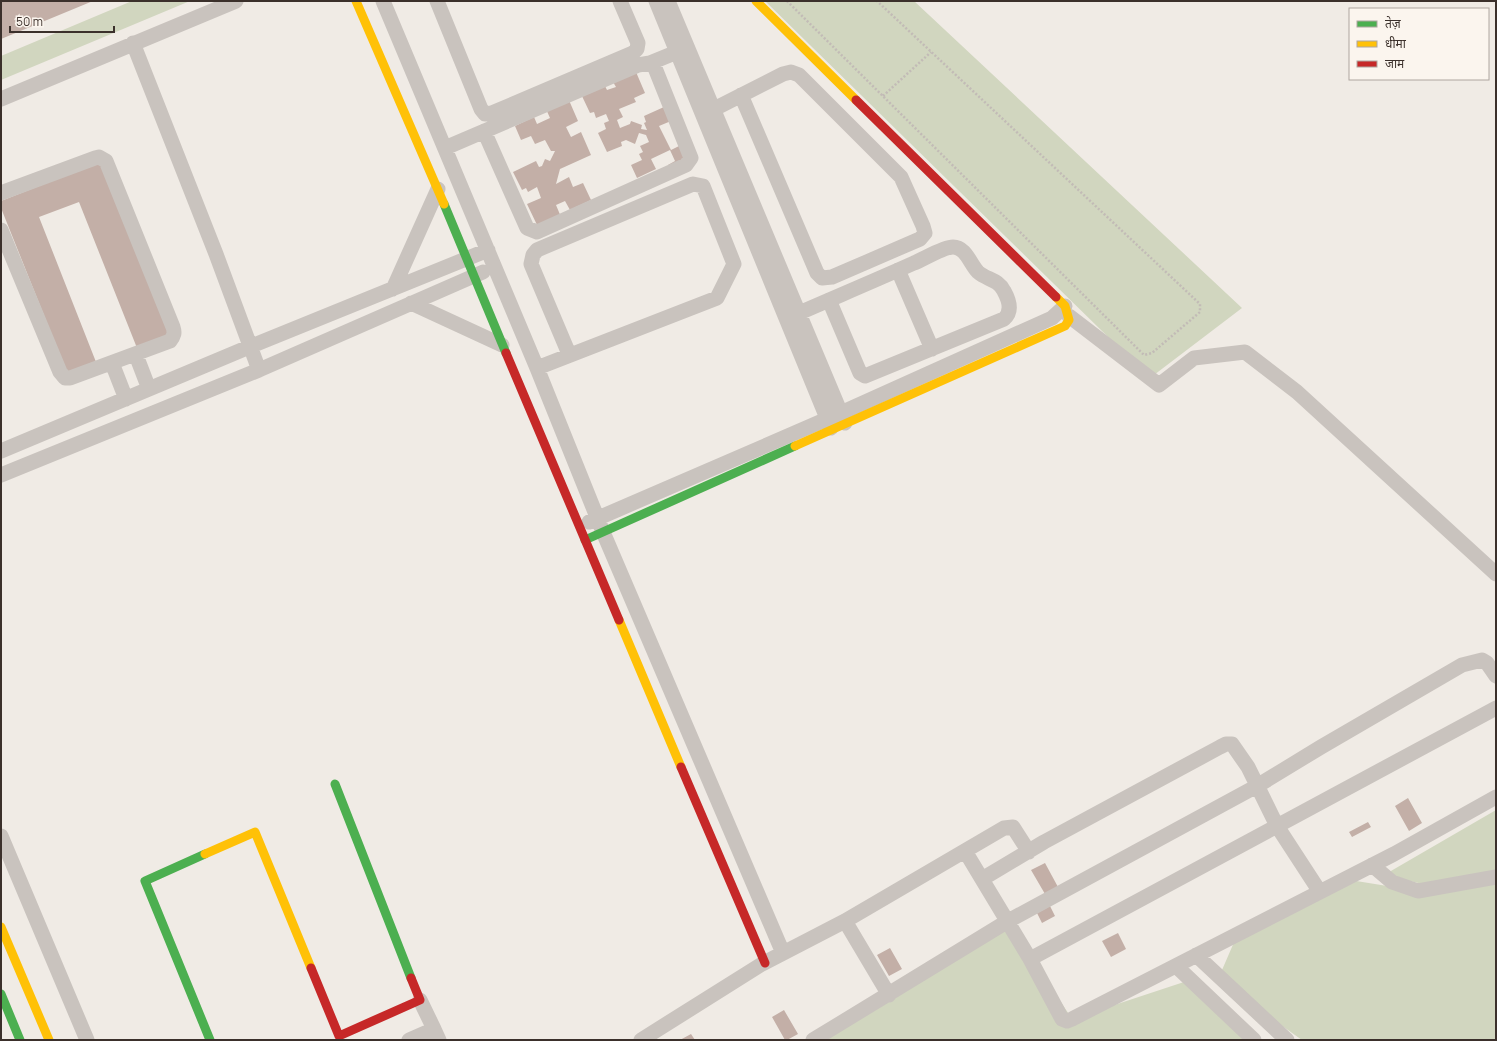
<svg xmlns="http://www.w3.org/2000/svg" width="1497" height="1041" font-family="Manrope,'Noto Sans Devanagari',sans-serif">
  <rect width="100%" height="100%" fill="#f0ebe5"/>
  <path fill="#d1d6bf" d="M132 1H190L1 80V56Z
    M765 1H914L1242 308 1150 378Z
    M1496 810V873L1440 888 1384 875Z
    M1344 879 1418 891 1496 883V1040H1302L1236 993 1219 977 1238 933Z
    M1008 921 1072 1019 1190 980 1254 1040H822Z"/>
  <path fill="#c3afa7" d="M1 1H93L1 39Z
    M636 72 645 93 634 98 636 102 619 109 623 117 617 120 620 128 630 124 631 121 642 125 641 129 647 130 644 123 646 122 644 116 664 107 671 121 659 126 671 150 681 145 687 158 669 167 668 165 675 161 670 150 651 159 656 169 637 178 631 165 642 160 639 154 643 152 640 146 649 142 646 135 639 133 635 144 626 140 621 142 622 146 607 152 598 133 606 129 604 123 609 121 606 114 596 118 594 112 590 113 581 94 604 84 607 90 616 87 613 82Z
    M568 98 578 121 566 127 571 137 581 132 591 155 560 169 556 184 569 177 573 187 583 183 591 200 570 210 565 201 556 205 561 217 538 227 527 204 541 198 537 187 528 192 526 188 522 190 513 172 536 161 539 167 542 166 545 159 550 161 555 151H551L545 140 535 144 531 136 521 140 515 126 534 117 537 124 550 118 546 109Z
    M100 162 169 335 137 348 79 202 39 217 96 362 67 373 1 208V201Z
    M1408 798 1422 823 1409 831 1395 806Z
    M1368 822 1371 827 1352 837 1349 832Z
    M1045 863 1058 887 1045 894 1031 870Z
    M1050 906 1055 916 1042 923 1037 913Z
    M1118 933 1126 949 1111 957 1102 941Z
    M890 948 902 969 889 976 877 955Z
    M784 1010 798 1034 787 1040H785L772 1017Z
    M691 1034 695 1040H680Z"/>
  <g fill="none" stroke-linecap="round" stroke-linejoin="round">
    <path stroke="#c2bbb6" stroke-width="2.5" stroke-dasharray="2 2" stroke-linecap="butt" d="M787 1 1144 355 1152 353 1200 312V304L877 1
      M883 96 931 52"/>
    <path stroke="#c9c3be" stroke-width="15" d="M383 1 537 368 603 532 783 953
      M437 1 481 109 485 114 492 113 633 53 637 49 638 43 620 1
      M656 1 831 428
      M668 1 845 423
      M133 43 216 254 259 370
      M650 63 677 52
      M1 99 236 1
      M714 109 722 105 783 74 791 72 799 75 901 177 923 226 925 233 920 239 832 277 822 278 817 273 741 95
      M445 148 638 65 650 63 655 68 691 158 686 165 537 232 527 228 484 131
      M1 193 95 158 99 157 106 161 173 327C175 333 174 336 170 341L70 378H65L60 372 1 230
      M898 270 932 349
      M393 289 438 189
      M411 303 502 345
      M799 313C838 296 876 280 914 263 924 259 943 247 953 247 966 247 970 264 978 272 987 280 998 279 1004 291 1009 300 1013 311 1004 319L865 376 860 373 829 300
      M1069 316 1159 385 1194 358 1245 352 1297 392 1496 574
      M136 355 149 389
      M112 363 126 399
      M537 368 717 298 734 264 703 186 693 184 537 250 533 255 531 264 569 354
      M1 451 249 347 488 250
      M1 475 259 370 483 272
      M589 522 841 413 1052 318 1065 306
      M1 836 87 1040
      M965 851 1030 959 1496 708
      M1372 865 1392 882 1418 891 1496 877
      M982 879 1044 842 1220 747 1226 744H1232L1248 767 1277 826 1320 892
      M845 921 889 995
      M1196 955 1287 1040
      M1030 959 1062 1019 1067 1021 1072 1019 1394 854 1496 797
      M1176 966 1254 1040
      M420 1000 434 1029
      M409 1040 434 1029 439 1040
      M641 1040 762 964 845 921 1004 828 1013 827 1029 852
      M813 1040 1008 921 1257 786 1321 747 1462 665 1482 660 1487 663 1496 676"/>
    <path stroke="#4caf50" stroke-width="9" d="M444 204 506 353
      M585 540 795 446
      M335 784 411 978
      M205 854 145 881 210 1040
      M1 994 20 1040"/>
    <path stroke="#ffc107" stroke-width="9" d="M356 1 444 204
      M756 1 856 100
      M795 446 1065 326 1069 320 1065 306 1056 297
      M619 620 681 767
      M205 854 255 832 311 968
      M1 927 49 1040"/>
    <path stroke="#c62828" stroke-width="9" d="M856 100 1056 297
      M506 353 619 620
      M681 767 765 963
      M311 968 339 1036 420 1000 411 978"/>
  </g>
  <rect width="1497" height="1041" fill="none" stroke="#3b302b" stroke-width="4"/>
  <rect x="1349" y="8" width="140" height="72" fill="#fbf5ee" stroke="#aea6a0"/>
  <rect x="1357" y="21" width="20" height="6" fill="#4caf50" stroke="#aea6a0"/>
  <text x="1385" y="28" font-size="12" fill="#3b302b">तेज़</text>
  <rect x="1357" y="41" width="20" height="6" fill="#ffc107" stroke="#aea6a0"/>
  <text x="1385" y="48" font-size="12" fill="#3b302b">धीमा</text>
  <rect x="1357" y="61" width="20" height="6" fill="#c62828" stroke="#aea6a0"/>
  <text x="1385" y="68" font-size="12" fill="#3b302b">जाम</text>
  <path d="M10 26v6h104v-6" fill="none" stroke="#3b302b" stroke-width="2"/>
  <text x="16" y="26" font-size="12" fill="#3b302b" stroke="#fbf5ee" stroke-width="3" paint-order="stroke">50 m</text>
</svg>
